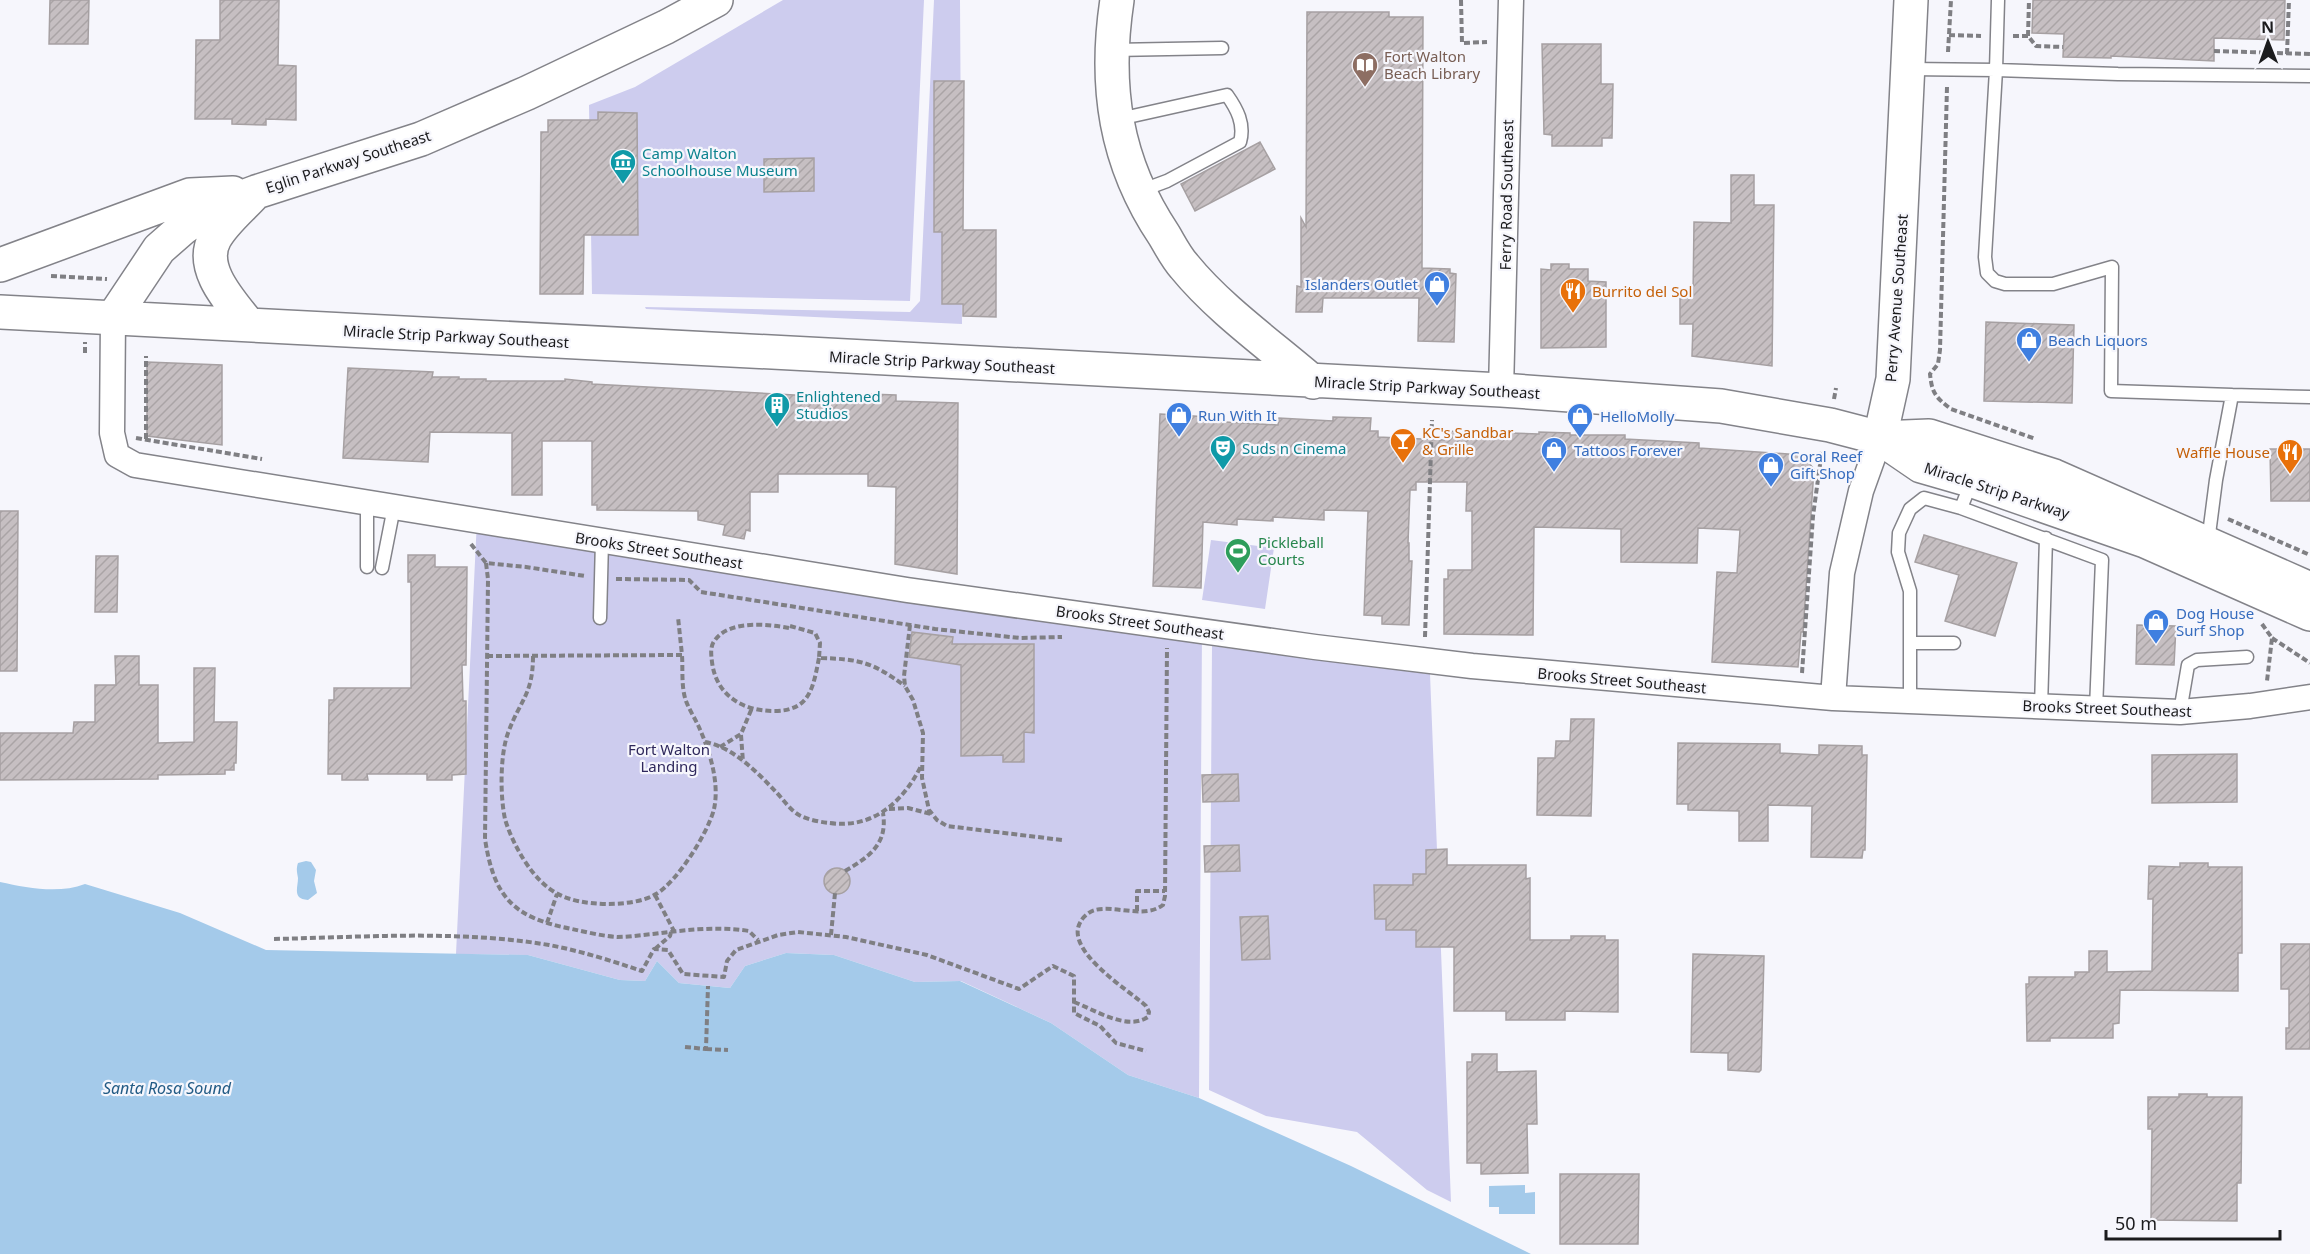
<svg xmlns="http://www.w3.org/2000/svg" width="2310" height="1254" font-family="'Noto Sans',sans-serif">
  <defs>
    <pattern id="building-hatch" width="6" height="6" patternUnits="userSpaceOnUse" patternTransform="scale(1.5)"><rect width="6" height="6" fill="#c6bfc2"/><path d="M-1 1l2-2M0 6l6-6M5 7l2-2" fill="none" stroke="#aaa4a6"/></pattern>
  </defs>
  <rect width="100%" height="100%" fill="#f6f6fc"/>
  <path fill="#cdccee" d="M783 0H924L910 301 592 294 589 105 635 87Z
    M934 0H960L962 324 646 309 645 307 910 312 920 301Z
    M477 520 1202 631 1199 1098 1128 1075 1051 1023 961 981 915 982 834 955 786 953 745 966 730 988 679 983 657 961 645 981 620 980 528 955 456 954Z
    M1211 540 1274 548 1265 609 1202 600Z
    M1212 646 1430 674 1451 1202 1427 1190 1357 1132 1266 1116 1209 1090Z"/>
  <path fill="#a4caea" d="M306 861 311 862 316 870 314 881 317 893 308 900C292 899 298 888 298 878 297 872 296 869 298 863Z
    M0 882C27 888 59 894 85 884L180 913 266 950 528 955 620 980 645 981 657 961 679 983 730 988 745 966 786 953 834 955 915 982 960 981 1051 1023 1128 1075 1199 1098 1351 1166 1531 1254H0Z
    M1525 1185V1193L1535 1192V1214H1499V1207H1489V1186Z"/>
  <path fill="url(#building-hatch)" stroke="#a6a0a2" stroke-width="1.5" d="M50 0H89L88 44H49Z
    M220 0H279L278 65 296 66V120L266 119V125L232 124V119H195L196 40H220Z
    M2033 0H2285L2284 40 2214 38V61L2111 56V58L2063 57 2064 34 2032 33Z
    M1307 12H1389V17H1423L1422 268 1450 269V273L1456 274 1454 342 1418 341 1419 298H1323L1322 312H1296L1297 286 1301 287V218L1306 227Z
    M1542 44H1601V84H1613L1612 138H1602V146H1552V135L1544 134Z
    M934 81H964L963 230H996V317L963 316V304H942V232H934Z
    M598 112 637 113 638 235H584L583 294H540L541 132H548V120H598Z
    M1260 142 1275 169 1195 211 1181 184Z
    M814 158V191L764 192V159Z
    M1731 175H1754V205H1774L1772 366 1692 356 1693 324H1680V296H1693L1694 222 1731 223Z
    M1551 264H1569V269H1588V281L1606 282V347L1541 348V269L1551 270Z
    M1986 322 2074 325 2072 403 1984 401Z
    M147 362 222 365V445L147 436Z
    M348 368 433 372 432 377H459V379H486V381H565V379L592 382V384L869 399V394L896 395V401L958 403 957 574 895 564 896 487 868 486V474H778V492H750V531L746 530 744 539 723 535 725 525 698 520V511L597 510V505H592V441H542V495H512V433L430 432 428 462 343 458Z
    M1160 414 1209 417 1208 421 1278 425 1279 418 1333 421V417L1371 418 1370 431H1378V437L1444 440V431L1539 434V432L1570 433V435H1625V439L1699 443V448L1802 455 1814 469 1803 632H1801L1798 667 1712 662 1717 572 1737 573 1740 530 1698 528 1697 563 1621 562V529L1534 527 1533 635 1444 634V579H1448V570H1472V511H1466L1467 482H1416V490H1410L1408 543H1409V561H1412L1409 625 1382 624V616L1364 615 1368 511 1324 510V520L1273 517V521L1237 519V525L1203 522 1201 588 1153 586Z
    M2270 449H2310V501H2271Z
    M0 511H18L17 671H0Z
    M1924 535 2017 563 1995 636 1945 621 1959 575 1915 562Z
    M408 555H435V567H467L466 665H462L463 701H466V774L452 775V780H427V774H367L368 780H342V774H328L329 700H334V688H411V582H408Z
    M96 556H118L117 612H95Z
    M2137 625 2176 626 2174 665 2136 664Z
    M912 632 953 637 952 644H1034V733L1024 732V762H1003V755L961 756V665L909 657Z
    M115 656H139V685H158V743L194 742V668H215L214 722H237L236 763H234V770H225V774L158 775V779L0 780V733H73L74 722H95V685H116Z
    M1571 719H1594L1591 816 1537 815 1538 758H1555L1556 741H1570Z
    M1678 743 1780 744V753L1819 755V745L1862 746V755H1867L1865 850H1863L1862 858 1811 857 1812 806 1768 805V841H1739V811L1688 810V804H1677Z
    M2237 754V802L2152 803V755Z
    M1238 774 1239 801 1203 802 1202 775Z
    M1239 845 1240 871 1205 872 1204 846Z
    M1447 849V865H1526V879L1530 878V940H1571V936H1605V940H1618V1012L1565 1011V1020H1506V1011H1454V947H1416V930H1386V919H1375L1374 885H1413V874H1426V850Z
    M2180 863H2208V867H2242V953H2238V991L2120 990 2119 1023 2113 1024V1038H2050V1041H2027L2026 984H2029V977H2075V972H2089V951H2107V972L2152 971 2153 899H2148L2149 866 2180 867Z
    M824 881a13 13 0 1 1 26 0a13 13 0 1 1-26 0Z
    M1268 916 1270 959 1242 960 1240 917Z
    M2281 944H2310V1049H2286V1028H2289V989H2281Z
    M1693 954 1764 956 1761 1070 1759 1072 1728 1070V1053L1691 1052Z
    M1472 1054H1497V1072L1536 1071 1537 1124H1527L1528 1173 1481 1174V1163H1467V1062H1472Z
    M2179 1094H2207V1097H2242L2241 1183H2237V1221L2151 1220 2152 1129H2148V1097H2179Z
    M1560 1174H1639L1638 1244H1560Z"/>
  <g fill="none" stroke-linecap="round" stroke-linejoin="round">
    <g stroke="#838389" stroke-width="15">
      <path id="service" d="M1998 0 1996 70 1985 257 1987 273 1995 281 2005 284H2053L2112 267 2111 391 2232 395
        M1113 50 1222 48
        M1909 69 1996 70 2118 74 2310 76
        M1119 119 1227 95C1237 109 1245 124 1240 142L1167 181 1140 191
        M1971 483 1961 508 2102 560 2096 709
        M367 502V567
        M2208 542 2216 480 2232 395 2310 397
        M382 568 394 507
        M600 618 602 541
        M1910 643H1954
        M1910 701V591L1898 552 1899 533 1910 509 1924 498 1961 508
        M2041 707 2046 538
        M2180 712 2188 665 2197 660 2247 657"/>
    </g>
    <g stroke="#838389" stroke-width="27">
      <path id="minor" d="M113 318 112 433 117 455 135 465 907 590 1315 647 1472 666 1833 698 2180 712 2250 706 2310 697
        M1501 390 1511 0
        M1833 698 1842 573 1861 491 1880 438"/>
    </g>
    <g stroke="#838389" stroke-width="36">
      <path id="primary" d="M1880 438 1893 379 1911 0"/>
    </g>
    <g stroke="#838389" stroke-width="36">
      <path id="trunk" d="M1117 0C1104 86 1115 162 1164 235 1170 245 1176 257 1184 266 1219 309 1270 345 1313 382
        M0 265 190 195 233 193
        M0 312 1501 390 1721 406 1830 425 1880 438 1929 436 2054 476 2310 589
        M113 318 159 249 183 228 208 210 256 192 421 139 527 93 666 27 716 0
        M248 324C231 302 198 268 215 238 224 222 240 209 252 196
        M1880 438 1921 466 1973 481 2145 541 2310 614"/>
    </g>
    <path stroke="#7f7f83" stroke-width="4" stroke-dasharray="6 3" stroke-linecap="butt" d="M1461 0 1462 43 1487 42
      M1949 35 1981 36
      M2013 36H2028L2036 46 2063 47
      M2028 36 2029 0
      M2214 51 2310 54
      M1948 52 1951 0
      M2287 54 2289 0
      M1947 87 1940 350 1938 364 1930 374C1932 393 1935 397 1951 409L2036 439
      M51 276 107 279
      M85 353V342
      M1834 399 1836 388
      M136 438 262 459
      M146 439V356
      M2228 519 2310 555
      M471 544 486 563 526 567 585 576
      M486 563 488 579 485 839C494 898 514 918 572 929 586 932 602 936 617 937 629 937 641 935 653 934 685 930 717 926 749 931L758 940
      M616 579 689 580 701 592 935 629 1020 638 1062 637
      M2262 624 2272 638 2267 681
      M910 625 904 676 905 686 913 700 923 733 922 778 929 810 937 820 947 826 1062 840
      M790 626 815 633 820 643 819 658C860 659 872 662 905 686
      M789 628C768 624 729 620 715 640 710 646 711 654 712 662 716 695 742 711 774 711 810 711 813 688 819 658
      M1425 637 1432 420
      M2272 638 2310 663
      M487 656 682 655 678 617
      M533 656C533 695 520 700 508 733 500 755 500 796 505 819 509 833 516 847 524 860 546 894 567 903 607 904 623 904 643 902 656 894 677 882 708 833 714 809 720 782 709 749 698 725 694 717 689 709 686 701 681 687 683 670 682 655
      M1802 673 1813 516 1822 450
      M741 735 743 762
      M705 742C733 747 757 772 776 792 783 799 790 810 799 815 808 820 820 822 830 823 873 829 903 802 921 766
      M720 747 741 734 752 708
      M889 809 908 808 931 814
      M845 871C869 857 888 844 883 813
      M655 895 674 931
      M1137 911V891H1165
      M547 923 557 894
      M831 935 835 893
      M274 939C365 937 459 930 549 945 581 951 612 961 642 971L654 949 668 950 683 974 724 977 727 961 736 950 778 935 798 932 846 937 927 955 1019 989 1053 966 1074 976V1013L1100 1026 1116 1043 1146 1051
      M655 949 670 936 671 932
      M1074 1002C1095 1010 1127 1031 1148 1017L1149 1012 1146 1006C1129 990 1062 950 1081 921 1083 917 1090 911 1095 910 1116 905 1144 919 1163 905L1165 896 1167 648
      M685 1047 706 1049 708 986
      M706 1049 728 1050"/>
    <use href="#service" stroke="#fff" stroke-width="12"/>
    <use href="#minor" stroke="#fff" stroke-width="24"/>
    <use href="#primary" stroke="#fff" stroke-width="33"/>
    <use href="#trunk" stroke="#fff" stroke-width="33"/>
  </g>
  <defs>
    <g id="library-pin" transform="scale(1.35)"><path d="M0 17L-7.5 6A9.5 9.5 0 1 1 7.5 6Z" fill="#8d6e63" stroke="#f6f6fc"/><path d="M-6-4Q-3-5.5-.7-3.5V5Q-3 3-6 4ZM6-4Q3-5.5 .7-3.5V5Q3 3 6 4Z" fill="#fff"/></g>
    <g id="museum-pin" transform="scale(1.35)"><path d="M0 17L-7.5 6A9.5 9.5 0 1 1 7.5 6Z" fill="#0f9aa8" stroke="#f6f6fc"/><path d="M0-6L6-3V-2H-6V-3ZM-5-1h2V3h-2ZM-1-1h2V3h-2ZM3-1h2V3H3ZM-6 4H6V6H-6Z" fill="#fff"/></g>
    <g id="shop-pin" transform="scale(1.35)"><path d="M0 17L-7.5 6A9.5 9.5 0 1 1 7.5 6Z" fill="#3f7fe0" stroke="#f6f6fc"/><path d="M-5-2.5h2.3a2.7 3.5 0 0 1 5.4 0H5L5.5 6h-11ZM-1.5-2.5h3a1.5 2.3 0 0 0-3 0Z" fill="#fff"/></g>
    <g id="restaurant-pin" transform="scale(1.35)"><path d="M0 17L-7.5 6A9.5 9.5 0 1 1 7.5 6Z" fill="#e8710a" stroke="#f6f6fc"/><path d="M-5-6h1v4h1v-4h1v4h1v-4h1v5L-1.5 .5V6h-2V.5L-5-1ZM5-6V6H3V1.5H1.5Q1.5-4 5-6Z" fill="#fff"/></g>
    <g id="building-pin" transform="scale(1.35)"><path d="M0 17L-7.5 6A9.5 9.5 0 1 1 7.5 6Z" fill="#0f9aa8" stroke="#f6f6fc"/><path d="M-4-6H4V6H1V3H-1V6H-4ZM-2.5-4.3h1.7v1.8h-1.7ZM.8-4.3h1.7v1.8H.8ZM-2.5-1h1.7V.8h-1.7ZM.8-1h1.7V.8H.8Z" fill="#fff"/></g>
    <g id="bar-pin" transform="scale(1.35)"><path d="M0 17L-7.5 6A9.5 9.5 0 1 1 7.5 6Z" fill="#e8710a" stroke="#f6f6fc"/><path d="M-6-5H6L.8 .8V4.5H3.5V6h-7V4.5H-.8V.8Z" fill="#fff"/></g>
    <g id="theatre-pin" transform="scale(1.35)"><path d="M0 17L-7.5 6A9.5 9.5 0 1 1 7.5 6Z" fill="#0f9aa8" stroke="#f6f6fc"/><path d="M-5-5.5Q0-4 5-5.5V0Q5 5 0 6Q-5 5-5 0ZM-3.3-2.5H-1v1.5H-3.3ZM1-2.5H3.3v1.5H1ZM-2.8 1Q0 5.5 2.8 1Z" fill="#fff"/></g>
    <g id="stadium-pin" transform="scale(1.35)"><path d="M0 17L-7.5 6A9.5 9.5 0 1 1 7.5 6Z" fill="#2e9e5b" stroke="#f6f6fc"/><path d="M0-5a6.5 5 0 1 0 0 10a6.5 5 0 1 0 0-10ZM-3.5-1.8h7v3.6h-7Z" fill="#fff"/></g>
  </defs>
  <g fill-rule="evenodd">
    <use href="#library-pin" x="1365" y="65"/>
    <use href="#museum-pin" x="623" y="162"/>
    <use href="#shop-pin" x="1437" y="284"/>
    <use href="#restaurant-pin" x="1573" y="291"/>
    <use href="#shop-pin" x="2029" y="340"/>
    <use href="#building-pin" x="777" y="405"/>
    <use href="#shop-pin" x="1179" y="415"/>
    <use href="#shop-pin" x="1580" y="416"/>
    <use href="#bar-pin" x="1403" y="441"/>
    <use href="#theatre-pin" x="1223" y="448"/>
    <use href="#shop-pin" x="1554" y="450"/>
    <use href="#restaurant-pin" x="2290" y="452"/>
    <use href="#shop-pin" x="1771" y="465"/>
    <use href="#stadium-pin" x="1238" y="551"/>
    <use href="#shop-pin" x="2156" y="622"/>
  </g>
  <g text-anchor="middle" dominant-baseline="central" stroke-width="4.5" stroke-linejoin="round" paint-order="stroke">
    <g font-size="15" fill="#785e54" stroke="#f6f6fc" text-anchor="start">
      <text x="1384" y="56">Fort Walton<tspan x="1384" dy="17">Beach Library</tspan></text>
    </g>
    <g font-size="15" fill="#0d838f" stroke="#f6f6fc" text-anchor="start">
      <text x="642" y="153">Camp Walton<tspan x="642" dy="17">Schoolhouse Museum</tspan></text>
      <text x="796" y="396">Enlightened<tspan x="796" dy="17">Studios</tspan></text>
      <text x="1242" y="448">Suds n Cinema</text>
    </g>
    <g font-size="15" fill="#1b1b1d" stroke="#f6f6fc">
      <text transform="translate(348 161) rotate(-18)">Eglin Parkway Southeast</text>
      <text transform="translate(1506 195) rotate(-89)">Ferry Road Southeast</text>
      <text transform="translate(1896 298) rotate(-86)">Perry Avenue Southeast</text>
      <text transform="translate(456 336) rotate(3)">Miracle Strip Parkway Southeast</text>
      <text transform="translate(942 362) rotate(3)">Miracle Strip Parkway Southeast</text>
      <text transform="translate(1427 387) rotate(3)">Miracle Strip Parkway Southeast</text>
      <text transform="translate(1997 490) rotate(18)">Miracle Strip Parkway</text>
      <text transform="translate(659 550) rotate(9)">Brooks Street Southeast</text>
      <text transform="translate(1140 622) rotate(8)">Brooks Street Southeast</text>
      <text transform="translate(1622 680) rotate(5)">Brooks Street Southeast</text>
      <text transform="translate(2107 708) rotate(2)">Brooks Street Southeast</text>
    </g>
    <g font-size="15" fill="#366cbe" stroke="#f6f6fc" text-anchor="start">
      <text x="1418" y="284" text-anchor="end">Islanders Outlet</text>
      <text x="2048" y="340">Beach Liquors</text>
      <text x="1198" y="415">Run With It</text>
      <text x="1600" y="416">HelloMolly</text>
      <text x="1574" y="450">Tattoos Forever</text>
      <text x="1790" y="456">Coral Reef<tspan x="1790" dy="17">Gift Shop</tspan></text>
      <text x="2176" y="613">Dog House<tspan x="2176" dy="17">Surf Shop</tspan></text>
    </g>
    <g font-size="15" fill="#c56008" stroke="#f6f6fc" text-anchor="start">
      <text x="1592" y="291">Burrito del Sol</text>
      <text x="1422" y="432">KC's Sandbar<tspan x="1422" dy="17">&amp; Grille</tspan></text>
      <text x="2270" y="452" text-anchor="end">Waffle House</text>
    </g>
    <g font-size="15" fill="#27864d" stroke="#f6f6fc" text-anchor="start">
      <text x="1258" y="542">Pickleball<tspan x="1258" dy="17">Courts</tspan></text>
    </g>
    <g font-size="15" fill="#2f285c" stroke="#f6f6fc">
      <text x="669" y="749">Fort Walton<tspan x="669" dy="17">Landing</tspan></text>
    </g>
    <g font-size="16" font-style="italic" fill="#225b85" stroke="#f6f6fc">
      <text x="167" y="1088">Santa Rosa Sound</text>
    </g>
  </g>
  <g transform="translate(2268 42) rotate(359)" stroke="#f6f6fc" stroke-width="4.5" paint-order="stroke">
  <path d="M0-4.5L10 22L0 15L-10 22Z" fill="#1b1b1d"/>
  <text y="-9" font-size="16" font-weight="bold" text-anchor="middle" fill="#1b1b1d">N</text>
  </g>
  <path d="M2106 1230v9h174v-9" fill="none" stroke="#1b1b1d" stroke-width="3"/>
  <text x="2115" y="1230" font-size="18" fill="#1b1b1d" stroke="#f6f6fc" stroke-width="4.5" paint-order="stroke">50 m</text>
</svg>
